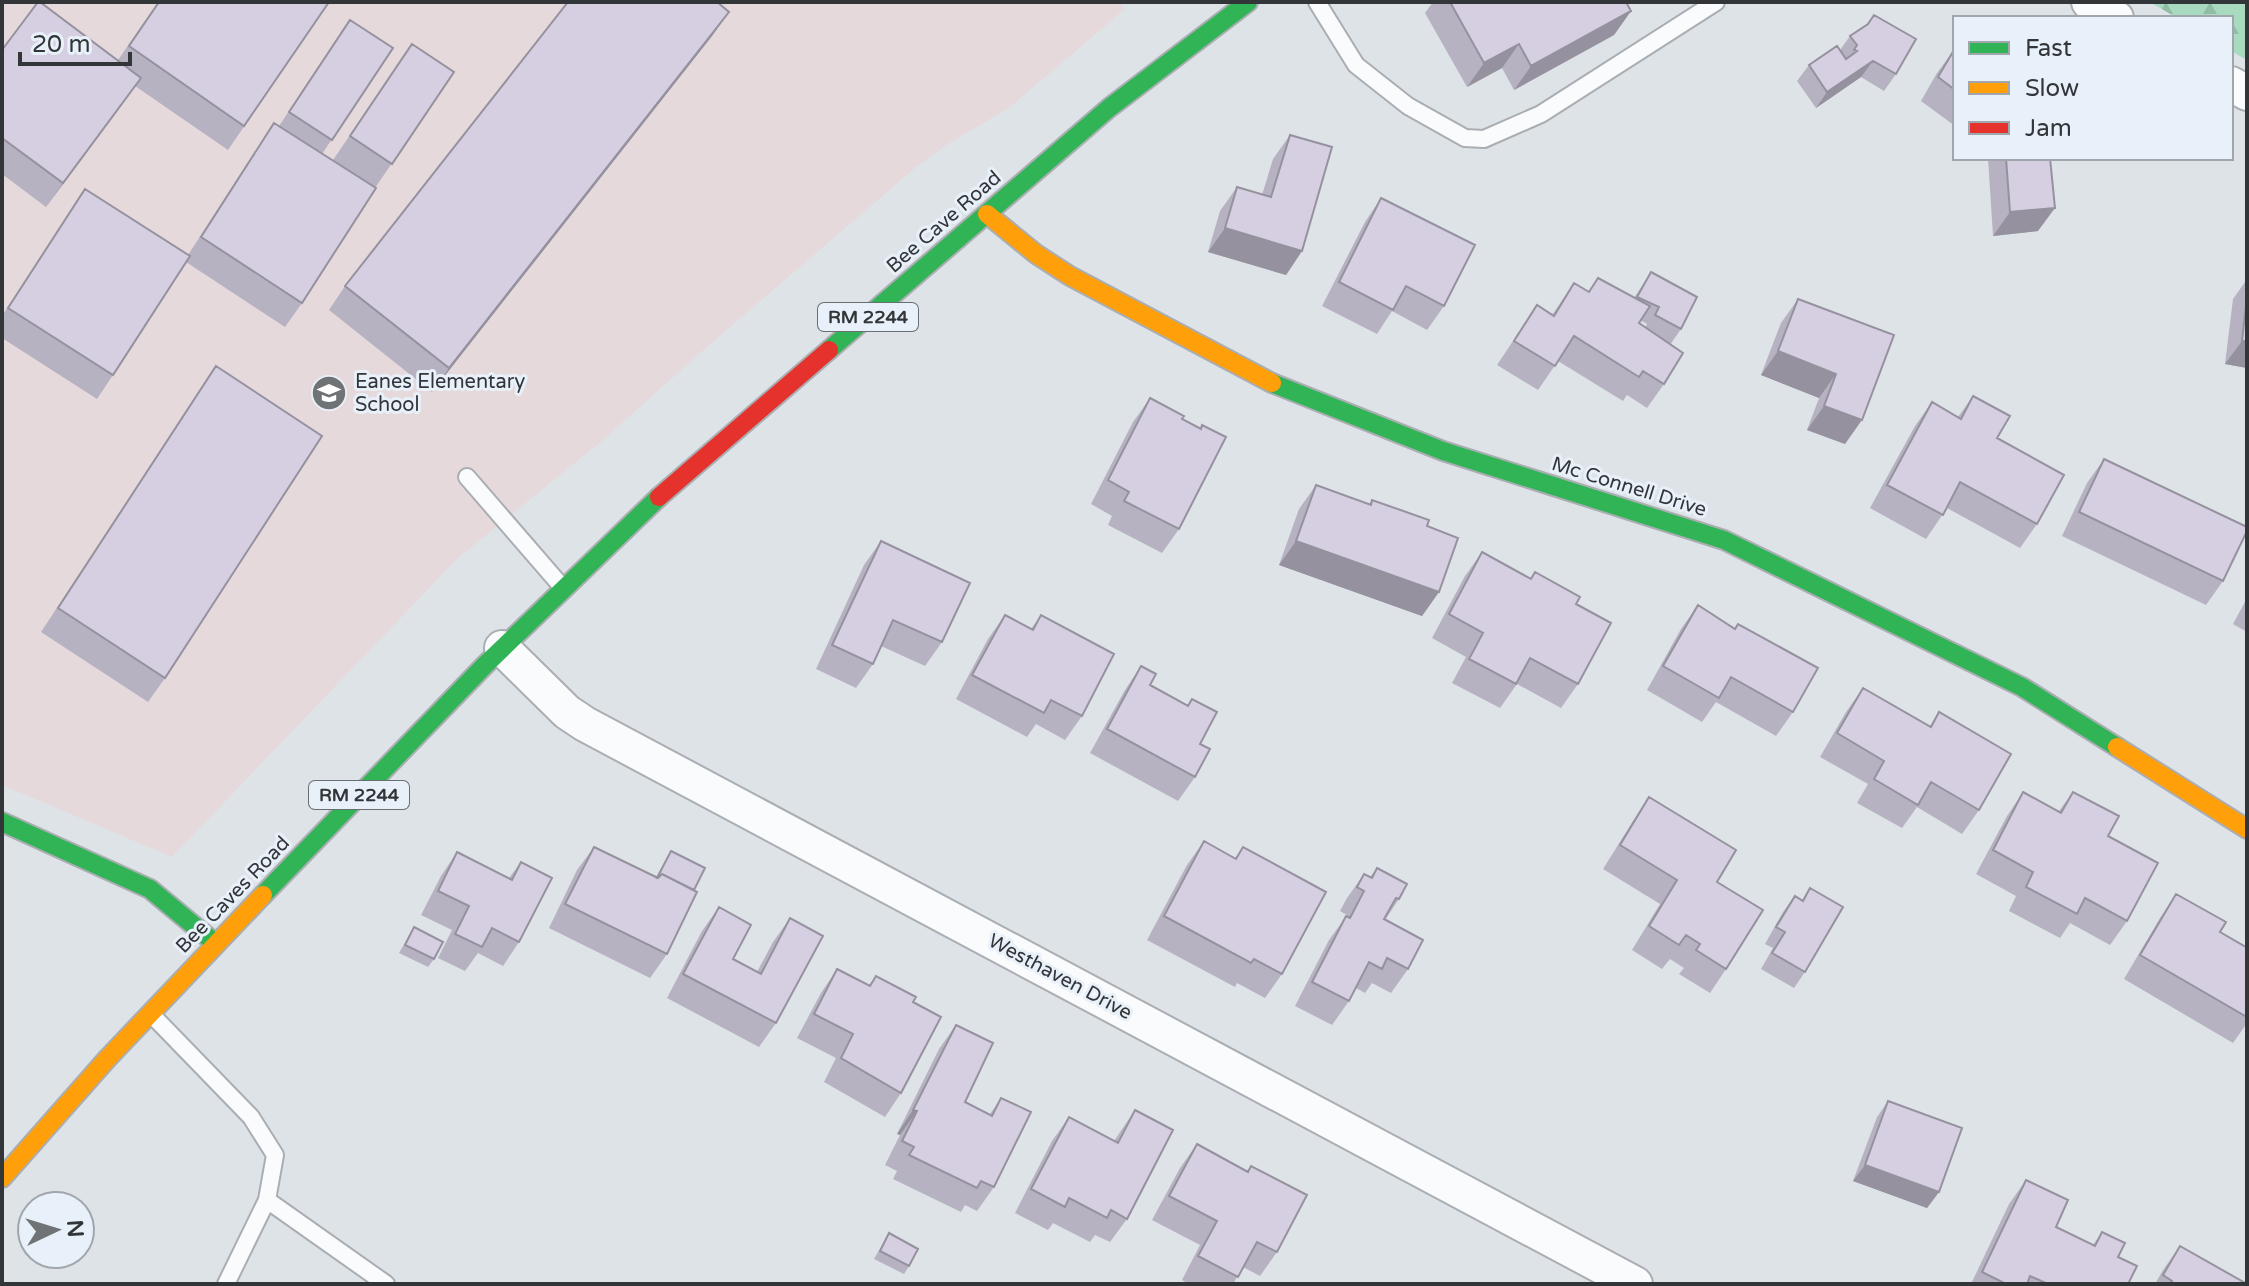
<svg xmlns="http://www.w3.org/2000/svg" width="2249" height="1286" font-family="'Varela Round',sans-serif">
  <defs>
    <pattern id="forest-firs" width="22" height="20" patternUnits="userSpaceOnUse" patternTransform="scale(2)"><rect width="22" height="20" fill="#a8dac0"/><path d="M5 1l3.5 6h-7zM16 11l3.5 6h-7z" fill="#91bca6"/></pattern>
  </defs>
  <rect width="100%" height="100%" fill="#dee3e8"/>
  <path fill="#e6d9dc" d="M2 2H1120L1125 9 1009 108 948 144 914 169 708 346 603 440 458 558 172 857 2 785Z"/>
  <path fill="url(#forest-firs)" d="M2150 2H2247V60L2231 51V18H2177Z"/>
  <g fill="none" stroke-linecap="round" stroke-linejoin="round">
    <g stroke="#aaaeb2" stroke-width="20">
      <path id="lane" d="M1317 2 1356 65 1408 106 1465 138 1484 139 1541 114 1716 2
        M467 477 563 588
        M152 1015 251 1117 275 1155 267 1200 226 1284
        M267 1200 386 1284"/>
    </g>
    <g stroke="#aaaeb2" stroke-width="38">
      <path id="street" d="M2089 2 2116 18
        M2231 84 2247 93
        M502 648 567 712 585 724 1635 1284"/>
    </g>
    <g stroke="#aaaeb2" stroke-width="22">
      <path id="fast" d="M829 350 1109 108 1248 2
        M1272 383 1443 451 1724 540 2022 687 2117 747
        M2 822 150 889 216 944
        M263 895 484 666 659 497"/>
    </g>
    <g stroke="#aaaeb2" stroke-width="22">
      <path id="slow" d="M987 214 1036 254 1070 276 1272 383
        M2117 747 2247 829
        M2 1178 107 1059 263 895"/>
    </g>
    <g stroke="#aaaeb2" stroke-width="22">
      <path id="jam" d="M659 497 829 350"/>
    </g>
    <use href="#lane" stroke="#fafbfc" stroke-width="16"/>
    <use href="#street" stroke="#fafbfc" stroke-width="34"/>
    <use href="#fast" stroke="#30b455" stroke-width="18"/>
    <use href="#slow" stroke="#ff9f0a" stroke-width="18"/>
    <use href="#jam" stroke="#e5322d" stroke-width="18"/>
  </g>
  <path fill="#b7b2c2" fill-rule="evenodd" d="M158 2H329L228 150 135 86 46 207 2 174V50L118 60Z
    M1433 2H1626L1631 11 1614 35 1514 90 1502 68 1467 87 1425 13Z
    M729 12 712 36 432 392 329 310 345 286Z
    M1874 15 1896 74 1884 91 1861 77 1816 108 1797 81 1809 65 1840 50 1850 36 1866 25Z
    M350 20 393 48 322 154 302 303 285 327 186 262 113 375 97 399 2 338V316L85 189 188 255 258 147 274 123 279 126Z
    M412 44 454 72 375 188 333 160Z
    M1954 50H1955V126L1921 101 1937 73Z
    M1290 135 1302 251 1286 275 1208 252 1220 211 1237 187 1262 195 1273 159Z
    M1988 158H2050L2038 231 1993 236Z
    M1381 198 1444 306 1427 330 1392 311 1377 334 1322 306 1365 222Z
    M1651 272 1681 329 1670 345 1664 384 1647 408 1627 395 1623 401 1558 361 1538 390 1497 365 1537 305 1552 315 1574 283 1589 292 1634 298ZM1640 320 1647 324 1645 328 1639 323Z
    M2247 279V368L2225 364 2233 299Z
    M1798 299 1894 335 1845 444 1807 430 1819 398 1761 375 1781 323Z
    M216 366 165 678 148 702 41 632Z
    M1973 396 1997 438 2037 524 2020 548 1947 508 1926 539 1870 508 1915 426 1932 402 1958 417Z
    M1150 398 1182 419 1179 529 1162 553 1108 525 1112 516 1091 504 1133 422Z
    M2104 459 2223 581 2206 605 2062 536 2087 483Z
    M1316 485 1369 504 1372 500 1427 526 1439 592 1422 616 1279 565 1299 509Z
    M881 541 942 642 925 666 881 646 873 664 856 688 816 669 864 565Z
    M1482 552 1530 579 1535 572 1576 604 1578 684 1561 708 1517 684 1500 708 1452 683 1466 657 1432 638 1465 576Z
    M2247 598V632L2233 624Z
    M1698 605 1793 712 1776 736 1716 702 1702 722 1647 690 1681 629Z
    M1005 615 1031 629 1041 615 1082 716 1065 740 1036 724 1027 737 956 699 988 639Z
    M1141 666 1150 685 1187 706 1192 699 1200 744 1195 777 1178 801 1090 753 1125 690Z
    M1863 688 1930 726 1939 712 1979 810 1962 834 1917 807 1902 828 1857 803 1868 784 1820 757 1846 712Z
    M2023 792 2059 811 2073 792 2108 836 2127 921 2110 945 2070 923 2060 938 2009 911 2016 896 1976 874 2007 816Z
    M1649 797 1717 882 1726 969 1710 993 1679 974 1684 968 1670 959 1662 969 1632 950 1660 904 1603 869 1633 821Z
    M1204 841 1235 858 1243 847 1282 974 1265 998 1237 983 1235 987 1147 940 1187 865Z
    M594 847 656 877 671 851 694 890 667 954 650 978 549 928 577 870Z
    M457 852 509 878 521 862 519 942 503 966 478 953 465 971 438 958 452 930 421 915 441 876Z
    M1377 868 1399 899 1385 920 1408 969 1391 993 1372 983 1365 993 1356 988 1349 1001 1332 1025 1295 1006 1329 940 1347 915 1340 911 1347 898 1364 874 1370 877Z
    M1810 888 1805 972 1794 988 1761 969 1773 948 1765 944 1783 912 1795 896 1802 900Z
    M2176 894 2220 932 2246 946 2247 944V1023L2233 1043 2124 979 2160 918Z
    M719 907 733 959 757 972 773 942 790 918 776 1023 759 1047 667 998 702 931Z
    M414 927 434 959 428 967 399 953Z
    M837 969 869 985 876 976 913 1002 901 1093 885 1117 824 1082 836 1058 797 1038 821 993Z
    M956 1025 965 1102 990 1114 1001 1098 994 1187 977 1211 965 1205 961 1212 893 1179 897 1171 885 1165 900 1135 897 1134 939 1049Z
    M1888 1101 1939 1192 1927 1208 1853 1181 1877 1117Z
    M1135 1110 1127 1219 1110 1242 1095 1235 1090 1242 1053 1223 1048 1230 1015 1213 1052 1141 1069 1117 1114 1141Z
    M1197 1144 1247 1171 1251 1166 1277 1252 1260 1276 1243 1267 1233 1284H1189L1182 1280 1200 1245 1152 1220 1180 1168Z
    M2026 1180 2056 1227 2093 1245 2102 1232 2118 1257 2128 1284H1971L2009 1204Z
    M889 1233 909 1266 904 1274 874 1259Z
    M2180 1246 2247 1284H2155L2163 1270Z"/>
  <path fill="#95919e" d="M1631 11 1614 35 1514 90 1531 66Z
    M729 12 712 36 432 392 449 368Z
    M1519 44 1502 68 1467 87 1484 63Z
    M1873 61 1861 77 1816 108 1827 92Z
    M141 78 124 102 46 207 63 183Z
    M2055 208 2038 231 1993 236 2010 212Z
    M1225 228 1302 251 1286 275 1208 252Z
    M2242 341H2247V368L2225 364Z
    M1778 351 1836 374 1819 398 1761 375Z
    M1824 406 1862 420 1845 444 1807 430Z
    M1296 541 1439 592 1422 616 1279 565Z
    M913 1110 917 1111 900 1135 897 1134Z
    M1865 1165 1939 1192 1927 1208 1853 1181Z"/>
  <path fill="#d5cfe1" stroke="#95919e" stroke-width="2" d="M38 2H40L141 78 63 183 2 138V50Z
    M159 2H329L244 126 129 46Z
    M568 2H717L729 12 449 368 345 286Z
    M1450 2H1626L1631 11 1531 66 1519 44 1484 63Z
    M1874 15 1916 39 1896 74 1873 61 1827 92 1809 65 1837 46 1846 59 1857 51 1854 50 1857 45 1850 36 1868 24Z
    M350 20 393 48 332 140 289 112Z
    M412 44 454 72 392 164 350 136Z
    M1954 50H1955V90L1938 77Z
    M274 123 376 188 302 303 201 237Z
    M1290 135 1332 147 1302 251 1225 228 1237 187 1271 197Z
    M2006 158H2050L2055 208 2010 212Z
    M85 189 190 256 113 375 8 308Z
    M1381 198 1475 245 1444 306 1406 286 1393 310 1339 282Z
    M1651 272 1697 297 1681 329 1655 315 1659 307 1637 297Z
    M1598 278 1650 306 1639 323 1683 353 1664 384 1643 371 1639 377 1574 336 1555 366 1514 341 1537 305 1554 316 1574 283 1589 292Z
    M2247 297V341H2242Z
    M1798 299 1894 335 1862 420 1824 406 1836 374 1778 351Z
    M216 366 322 436 165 678 58 608Z
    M1973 396 2010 416 1997 438 2064 475 2037 524 1960 482 1943 515 1887 485 1932 402 1961 419Z
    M1150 398 1184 416 1182 419 1201 429 1202 425 1226 437 1179 529 1124 501 1129 492 1108 480Z
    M2104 459 2247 527V531L2223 581 2079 512Z
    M1316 485 1371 505 1372 500 1429 520 1427 526 1458 538 1439 592 1296 541Z
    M881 541 970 583 942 642 893 620 873 664 832 645Z
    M1482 552 1531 579 1535 572 1580 597 1576 604 1611 623 1578 684 1530 658 1516 684 1469 659 1483 633 1449 614Z
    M1698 605 1735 629 1738 624 1818 668 1793 712 1731 677 1719 698 1663 666Z
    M1005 615 1033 630 1041 615 1114 654 1082 716 1051 700 1044 713 972 675Z
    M1141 666 1156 674 1150 685 1188 706 1192 699 1217 712 1200 744 1210 749 1195 777 1107 729Z
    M1863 688 1931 727 1939 712 2011 754 1979 810 1931 782 1918 805 1874 779 1884 761 1837 733Z
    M2023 792 2061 813 2073 792 2119 816 2108 836 2158 863 2127 921 2085 898 2077 914 2026 887 2033 872 1993 850Z
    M1649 797 1736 850 1717 882 1763 910 1726 969 1696 950 1700 944 1686 935 1679 945 1649 926 1677 880 1620 845Z
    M1204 841 1236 859 1243 847 1326 892 1282 974 1254 959 1251 963 1164 916Z
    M594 847 658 878 662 874 697 892 667 954 565 904Z
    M671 851 705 868 694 890 662 874 658 878H657Z
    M457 852 512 880 521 862 552 878 519 942 492 928 482 947 455 934 469 906 438 891Z
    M1377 868 1407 884 1399 899 1396 898 1384 919 1423 940 1408 969 1387 958 1382 969 1369 962 1349 1001 1312 982 1346 916 1350 918 1364 891 1357 887 1364 874 1372 878Z
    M1810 888 1843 907 1805 972 1772 953 1785 932 1776 927 1795 896 1803 901Z
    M2176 894 2226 922 2220 932 2246 947 2247 945V1017L2140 955Z
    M719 907 751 925 733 959 761 974 790 918 823 936 776 1023 683 974Z
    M414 927 443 942 434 959 405 945Z
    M837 969 870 986 876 976 916 997 913 1002 941 1017 901 1093 841 1058 853 1034 814 1014Z
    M956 1025 993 1043 965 1102 992 1116 1001 1098 1031 1112 994 1187 981 1181 977 1188 909 1155 914 1147 902 1141 917 1111 913 1110Z
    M1888 1101 1962 1128 1939 1192 1865 1165Z
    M1135 1110 1173 1130 1127 1219 1111 1210 1107 1218 1069 1198 1065 1207 1031 1189 1069 1117 1118 1143Z
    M1197 1144 1248 1172 1251 1166 1307 1195 1277 1252 1257 1242 1238 1277 1198 1256 1217 1221 1169 1196Z
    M2026 1180 2068 1200 2056 1227 2095 1246 2102 1232 2125 1243 2118 1257 2137 1266 2128 1284H2048L2030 1276 2027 1284H2006L1982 1272Z
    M889 1233 918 1249 909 1266 880 1251Z
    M2180 1246 2247 1284H2170L2172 1281 2163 1275Z"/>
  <defs>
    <g id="school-disc" transform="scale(1.8)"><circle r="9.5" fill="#6f7376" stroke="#e8f1f9"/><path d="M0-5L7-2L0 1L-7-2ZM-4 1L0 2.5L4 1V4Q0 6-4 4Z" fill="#fff"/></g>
  </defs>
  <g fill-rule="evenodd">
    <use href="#school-disc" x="329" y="393"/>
  </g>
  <g text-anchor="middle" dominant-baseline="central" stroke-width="6" stroke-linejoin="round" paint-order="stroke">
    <g fill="#e8f1f9" stroke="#696e73" stroke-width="2">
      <rect x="818" y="303" width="100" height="28" rx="6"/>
      <rect x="309" y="781" width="100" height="28" rx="6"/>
    </g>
    <g font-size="18" font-weight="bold" fill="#333639">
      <text x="868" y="317">RM 2244</text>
      <text x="359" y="795">RM 2244</text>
    </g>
    <g font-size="20" fill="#333639" stroke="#e8f1f9">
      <text transform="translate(944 222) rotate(-41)">Bee Cave Road</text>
      <text transform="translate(1629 487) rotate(17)">Mc Connell Drive</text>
      <text transform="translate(233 895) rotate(-46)">Bee Caves Road</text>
      <text transform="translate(1060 977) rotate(28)">Westhaven Drive</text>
    </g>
    <g font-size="20" fill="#333639" stroke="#e8f1f9" text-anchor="start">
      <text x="355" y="382">Eanes Elementary<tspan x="355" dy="23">School</tspan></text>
    </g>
  </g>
  <rect width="2249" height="1286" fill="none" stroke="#333639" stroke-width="8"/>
  <rect x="1953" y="16" width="280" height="144" fill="#e8f1f9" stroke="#a0a6ac" stroke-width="2"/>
  <rect x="1969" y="42" width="40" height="12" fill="#30b455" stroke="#a0a6ac" stroke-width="2"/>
  <text x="2025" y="56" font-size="24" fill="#333639">Fast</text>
  <rect x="1969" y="82" width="40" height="12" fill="#ff9f0a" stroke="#a0a6ac" stroke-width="2"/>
  <text x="2025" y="96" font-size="24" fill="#333639">Slow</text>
  <rect x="1969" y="122" width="40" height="12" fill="#e5322d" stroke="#a0a6ac" stroke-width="2"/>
  <text x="2025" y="136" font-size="24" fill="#333639">Jam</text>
  <g transform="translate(56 1230) rotate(86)"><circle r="38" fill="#e8f1f9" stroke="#a0a6ac" stroke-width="2"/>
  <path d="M0-6L14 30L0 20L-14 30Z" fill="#6f7376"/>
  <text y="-12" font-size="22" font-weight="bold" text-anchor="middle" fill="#333639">N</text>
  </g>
  <path d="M20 52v12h110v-12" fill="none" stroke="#333639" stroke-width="4"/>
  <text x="32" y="52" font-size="24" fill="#333639" stroke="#e8f1f9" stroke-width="6" paint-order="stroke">20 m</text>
</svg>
